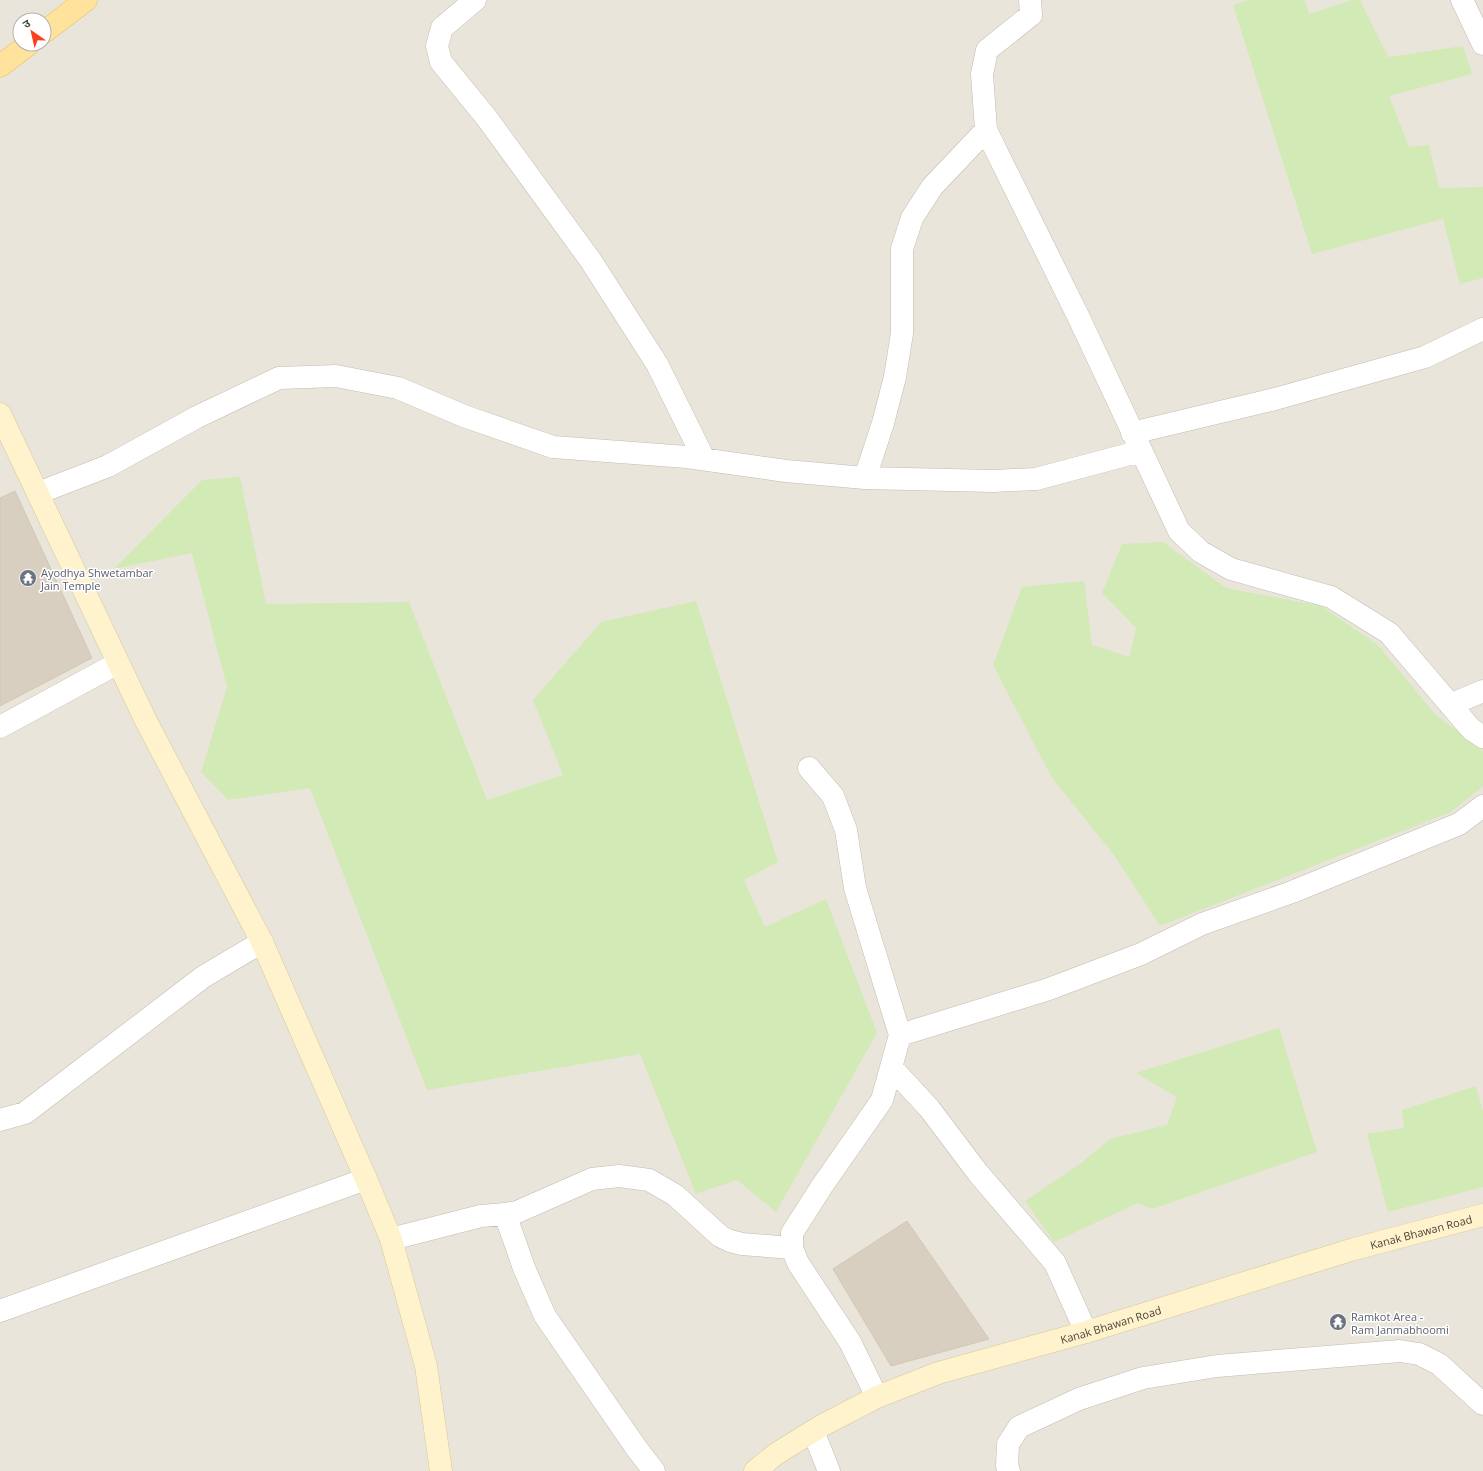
<svg xmlns="http://www.w3.org/2000/svg" width="1483" height="1471" font-family="'Open Sans','Noto Sans Devanagari',sans-serif">
  <rect width="100%" height="100%" fill="#f6f3ec"/>
  <path fill="#eae5da" fill-rule="evenodd" d="M0 0H1483V1471H0ZM20 20H44V44H20Z"/>
  <path fill="#d2eab5" d="M1248 0H1305L1309 14 1352 0H1360L1388 57 1463 46 1472 74 1389 96 1409 147 1429 145 1439 188 1483 187V278L1460 284 1443 219 1312 254 1233 5Z
    M240 477 266 604 409 602 487 800 563 775 533 700 601 622 696 601 778 862 744 880 765 927 826 899 877 1033 776 1212 737 1180 696 1194 640 1054 427 1090 310 788 228 800 201 772 227 687 192 553 114 569 202 480Z
    M1163 542 1226 588 1321 606 1378 645 1435 714 1483 751V786L1451 812 1160 926 1114 855 1052 778 993 665 1022 587 1084 581 1092 645 1130 657 1136 628 1102 593 1122 544Z
    M1279 1028 1317 1152 1152 1209 1138 1203 1054 1242 1025 1201 1080 1164 1110 1139 1167 1125 1177 1097 1136 1073Z
    M1476 1086 1483 1111V1187L1388 1212 1367 1134 1404 1128 1402 1110Z"/>
  <path fill="#d8cfc1" stroke="#d3c7b4" d="M15 491 92 658 0 706V498Z
    M907 1221 989 1339 891 1366 833 1269Z"/>
  <g fill="none" stroke-linecap="round" stroke-linejoin="round">
    <g stroke="#c2bbae" stroke-width="23">
      <path id="street" d="M475 0 442 28 437 46 441 62 486 117 591 261 657 364 704 459
        M1030 0 1031 15 987 50 982 74 986 130 1079 318 1179 531 1201 552 1231 569 1331 597 1389 633 1471 729 1483 737
        M1462 0 1483 44
        M1132 433 1275 399 1425 357 1483 329
        M865 478 883 423 895 377 902 333V249L912 218 932 187 986 130
        M38 493 108 466 197 417 279 378 336 376 398 388 464 416 553 447 687 457 786 471 865 478 993 481 1036 479 1141 451
        M1450 705 1483 691
        M0 727 118 663
        M809 768 833 796 846 830 855 888 900 1035 882 1100 822 1186 792 1233V1248L798 1263 850 1342 877 1397
        M900 1035 1049 989 1141 954 1202 924 1292 892 1459 824 1483 806
        M891 1067 929 1108 978 1173 1055 1263 1086 1332
        M0 1120 25 1113 203 977 262 942
        M505 1214 524 1268 545 1316 637 1449 654 1471
        M391 1239 481 1216 505 1214 517 1212 592 1179 619 1176 649 1180 675 1195 720 1236 730 1241 742 1244 792 1248
        M0 1311 366 1179
        M813 1431 829 1471
        M1009 1471 1007 1466 1008 1444 1019 1427 1079 1399 1143 1378 1217 1366 1400 1351 1419 1354 1439 1364 1483 1404"/>
    </g>
    <g stroke="#d6c79b" stroke-width="23">
      <g id="secondary">
        <path d="M0 414 146 721 262 942 366 1179 391 1239 426 1366 441 1471"/>
        <path id="s1" d="M755 1471 776 1454 823 1425 877 1397 938 1373 1086 1332 1354 1249 1483 1215"/>
      </g>
    </g>
    <g stroke="#e6c16a" stroke-width="23">
      <path id="primary" d="M44 32 86 0
        M0 66 29 44"/>
    </g>
    <use href="#street" stroke="#fff" stroke-width="22"/>
    <use href="#secondary" stroke="#fff3cd" stroke-width="22"/>
    <use href="#primary" stroke="#ffe39c" stroke-width="22"/>
  </g>
  <defs>
    <g id="temple-disc" transform="scale(0.9)"><circle r="9.5" fill="#6b7280" stroke="#fff"/><path d="M0-6L5-2H3V0L6.5 2.5H4V6H1.5V3h-3V6H-4V2.5H-6.5L-3 0V-2H-5Z" fill="#fff"/></g>
  </defs>
  <g fill-rule="evenodd">
    <use href="#temple-disc" x="28" y="578"/>
    <use href="#temple-disc" x="1338" y="1322"/>
  </g>
  <g text-anchor="middle" dominant-baseline="central" stroke-width="3" stroke-linejoin="round" paint-order="stroke">
    <g font-size="11" fill="#5b616d" stroke="#fff" text-anchor="start">
      <text x="41" y="572">Ayodhya Shwetambar<tspan x="41" dy="13">Jain Temple</tspan></text>
      <text x="1351" y="1316">Ramkot Area -<tspan x="1351" dy="13">Ram Janmabhoomi</tspan></text>
    </g>
    <g font-size="11" fill="#4b4439" stroke="#fff">
      <text stroke="none"><textPath href="#s1" startOffset="712">Kanak Bhawan Road</textPath></text>
      <text stroke="none"><textPath href="#s1" startOffset="388">Kanak Bhawan Road</textPath></text>
    </g>
  </g>
  <g transform="translate(32 32) rotate(326)"><circle r="19" fill="#ffffff" stroke="#b7b4b0"/>
  <path d="M0-3L7 15L0 10L-7 15Z" fill="#fc3f1d"/>
  <text y="-6" font-size="11" font-weight="bold" text-anchor="middle" fill="#4b4439">उ</text>
  </g>
</svg>
